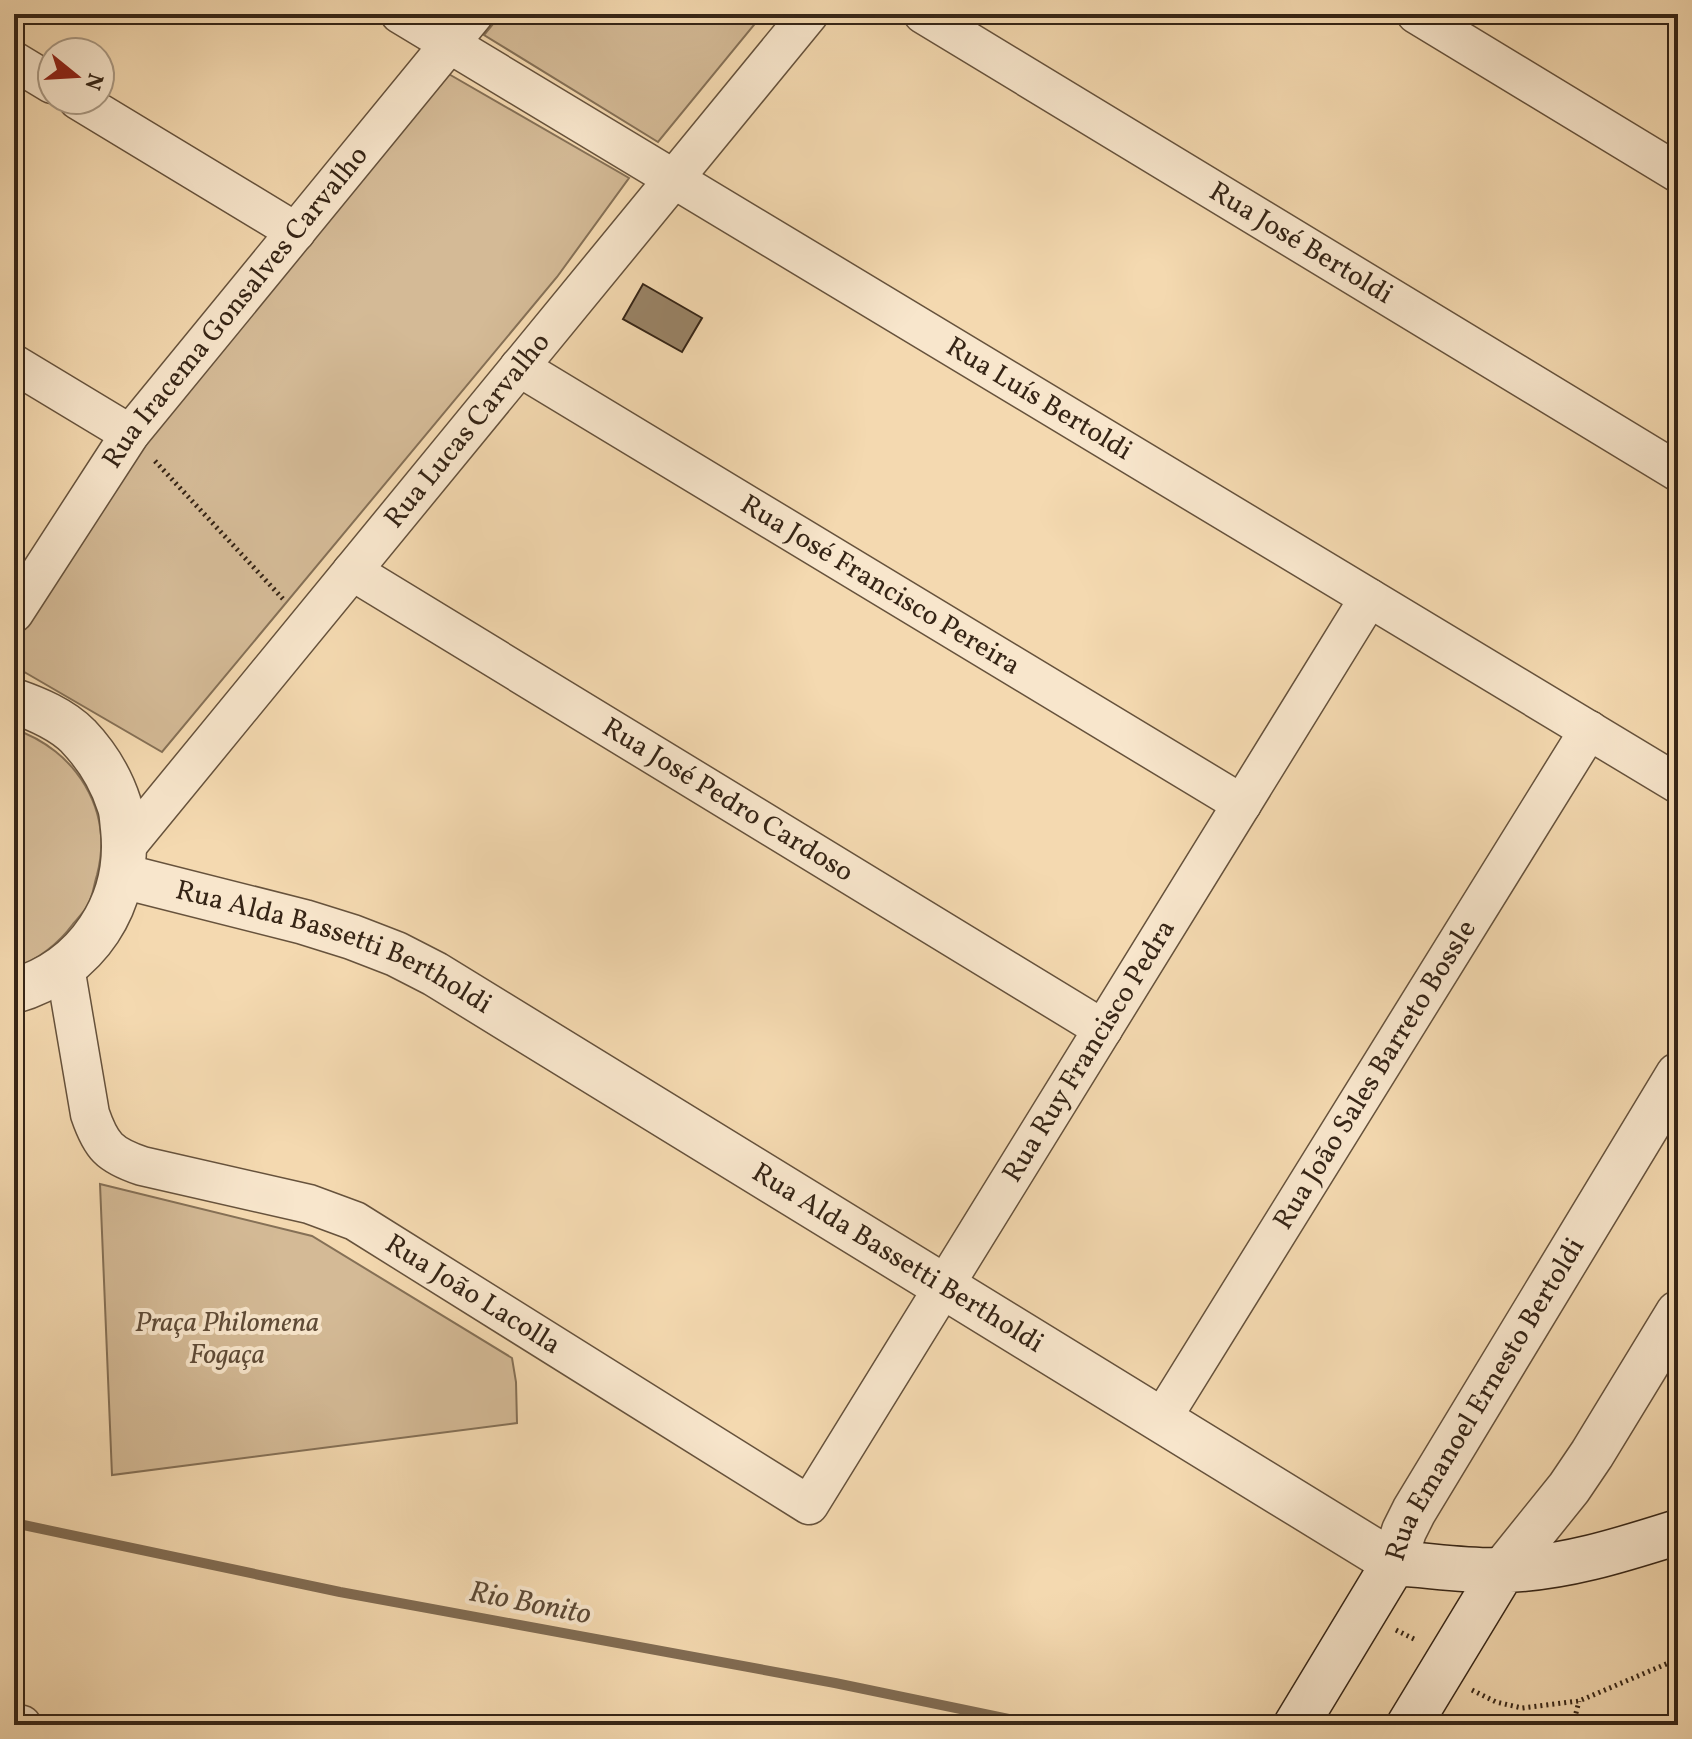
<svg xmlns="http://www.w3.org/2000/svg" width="1692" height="1739" font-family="Vollkorn,serif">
  <rect width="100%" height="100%" fill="#f4d9b0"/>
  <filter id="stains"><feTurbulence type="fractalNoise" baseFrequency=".0025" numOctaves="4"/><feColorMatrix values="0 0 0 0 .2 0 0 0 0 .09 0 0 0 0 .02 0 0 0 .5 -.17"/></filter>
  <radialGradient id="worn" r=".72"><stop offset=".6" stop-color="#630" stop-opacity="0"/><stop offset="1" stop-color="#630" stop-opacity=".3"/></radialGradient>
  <path fill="#d4ba96" stroke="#857056" stroke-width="2" d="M501 14H763L658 142 484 35Z
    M447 73 629 178 557 277 162 752 14 666V638L137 452Z
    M14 729C76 750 114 810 97 875 94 884 93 896 88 905 84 912 78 918 73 924 59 943 37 961 14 968Z
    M100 1184 312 1236 512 1358 516 1382 517 1423 112 1475Z"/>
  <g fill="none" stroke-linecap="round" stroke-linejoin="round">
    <path stroke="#816c53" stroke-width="10" d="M14 1523 340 1592 835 1683 1038 1725"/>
  </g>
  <path fill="#998366" stroke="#362516" stroke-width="2" d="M643 284 702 318 682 352 623 319Z"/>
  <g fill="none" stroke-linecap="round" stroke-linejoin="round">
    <g stroke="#66523c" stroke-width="41">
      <g id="minor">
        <path id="s1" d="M400 14 1678 784"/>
        <path id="s2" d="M923 14 1678 472"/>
        <path d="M1416 14 1678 173"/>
        <path d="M14 61 52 84"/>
        <path d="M78 100 296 232"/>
        <path d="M14 364 130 434"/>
        <path id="s3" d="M519 367 1242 804"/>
        <path id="s4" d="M352 571 1103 1029"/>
        <path id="s5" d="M14 613 130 434 474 14"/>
        <path id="s6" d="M125 848 809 14"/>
        <path id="s7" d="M65 967 90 1114C101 1146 109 1155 142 1166L309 1204 355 1221 809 1505 1369 598"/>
        <path id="s8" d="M1161 1420 1589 730"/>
        <path d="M14 1723 22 1725"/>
      </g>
    </g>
    <g stroke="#66523c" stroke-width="47">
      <g id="tertiary">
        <path d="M14 701C37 709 61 719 78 736 96 755 111 779 119 804 122 811 122 820 123 828 131 903 87 970 14 991"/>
        <path id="s9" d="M122 876 304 922 352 937 396 954 435 974 1394 1563 1404 1531 1414 1511 1678 1075"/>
        <path d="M1503 1570 1569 1488 1592 1454 1678 1313"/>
      </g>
    </g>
    <g stroke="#362516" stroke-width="47">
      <path id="secondary" d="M1296 1725 1394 1563C1429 1565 1471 1572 1505 1570 1565 1568 1621 1550 1678 1532
        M1409 1725 1503 1570"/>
    </g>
    <path stroke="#362516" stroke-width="5" stroke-dasharray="2 4" stroke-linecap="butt" d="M155 461 284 600
      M1396 1630 1416 1640
      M1472 1690 1496 1702 1522 1708 1579 1701 1678 1659
      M1573 1725 1579 1701"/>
    <use href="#minor" stroke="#f8e6cc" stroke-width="38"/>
    <use href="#tertiary" stroke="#f8e6cc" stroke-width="44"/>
    <use href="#secondary" stroke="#f8e6cc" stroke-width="44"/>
  </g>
  <g text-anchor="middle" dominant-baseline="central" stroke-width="8" stroke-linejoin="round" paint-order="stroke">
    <g font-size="28" fill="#362516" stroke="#f8e6cc">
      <text stroke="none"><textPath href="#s2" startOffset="442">Rua José Bertoldi</textPath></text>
      <text stroke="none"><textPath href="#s5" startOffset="378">Rua Iracema Gonsalves Carvalho</textPath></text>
      <text stroke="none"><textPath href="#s1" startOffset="746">Rua Luís Bertoldi</textPath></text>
      <text stroke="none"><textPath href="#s6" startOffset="540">Rua Lucas Carvalho</textPath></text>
      <text stroke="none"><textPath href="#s3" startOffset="422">Rua José Francisco Pereira</textPath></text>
      <text stroke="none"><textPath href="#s4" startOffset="440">Rua José Pedro Cardoso</textPath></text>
      <text stroke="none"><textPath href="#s9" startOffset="224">Rua Alda Bassetti Bertholdi</textPath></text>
      <text stroke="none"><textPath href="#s7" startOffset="1516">Rua Ruy Francisco Pedra</textPath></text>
      <text stroke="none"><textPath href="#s8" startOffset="406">Rua João Sales Barreto Bossle</textPath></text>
      <text stroke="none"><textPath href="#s9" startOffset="872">Rua Alda Bassetti Bertholdi</textPath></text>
      <text stroke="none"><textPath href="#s7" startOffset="586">Rua João Lacolla</textPath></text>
      <text stroke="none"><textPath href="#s9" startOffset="1642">Rua Emanoel Ernesto Bertoldi</textPath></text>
    </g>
    <g font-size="28" font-style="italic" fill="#5e4a36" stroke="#f8e6cc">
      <text x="227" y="1323">Praça Philomena<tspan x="227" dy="32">Fogaça</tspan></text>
    </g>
    <g font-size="30" font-style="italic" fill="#5c4935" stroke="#f8e6cc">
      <text transform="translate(530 1604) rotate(11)">Rio Bonito</text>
    </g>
  </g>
  <rect width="1692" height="1739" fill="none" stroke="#f4d9b0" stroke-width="48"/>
  <rect x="16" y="16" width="1660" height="1707" fill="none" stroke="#362516" stroke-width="4"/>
  <rect x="24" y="24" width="1644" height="1691" fill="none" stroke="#362516" stroke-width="2"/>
  <g transform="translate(76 76) rotate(108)"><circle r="38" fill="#f8e6cc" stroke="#aa9983" stroke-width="2"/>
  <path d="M0-6L14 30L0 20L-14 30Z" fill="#8f2418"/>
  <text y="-12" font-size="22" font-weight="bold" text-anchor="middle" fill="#362516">N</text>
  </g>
  <rect width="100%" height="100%" filter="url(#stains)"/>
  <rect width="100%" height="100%" fill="url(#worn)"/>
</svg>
